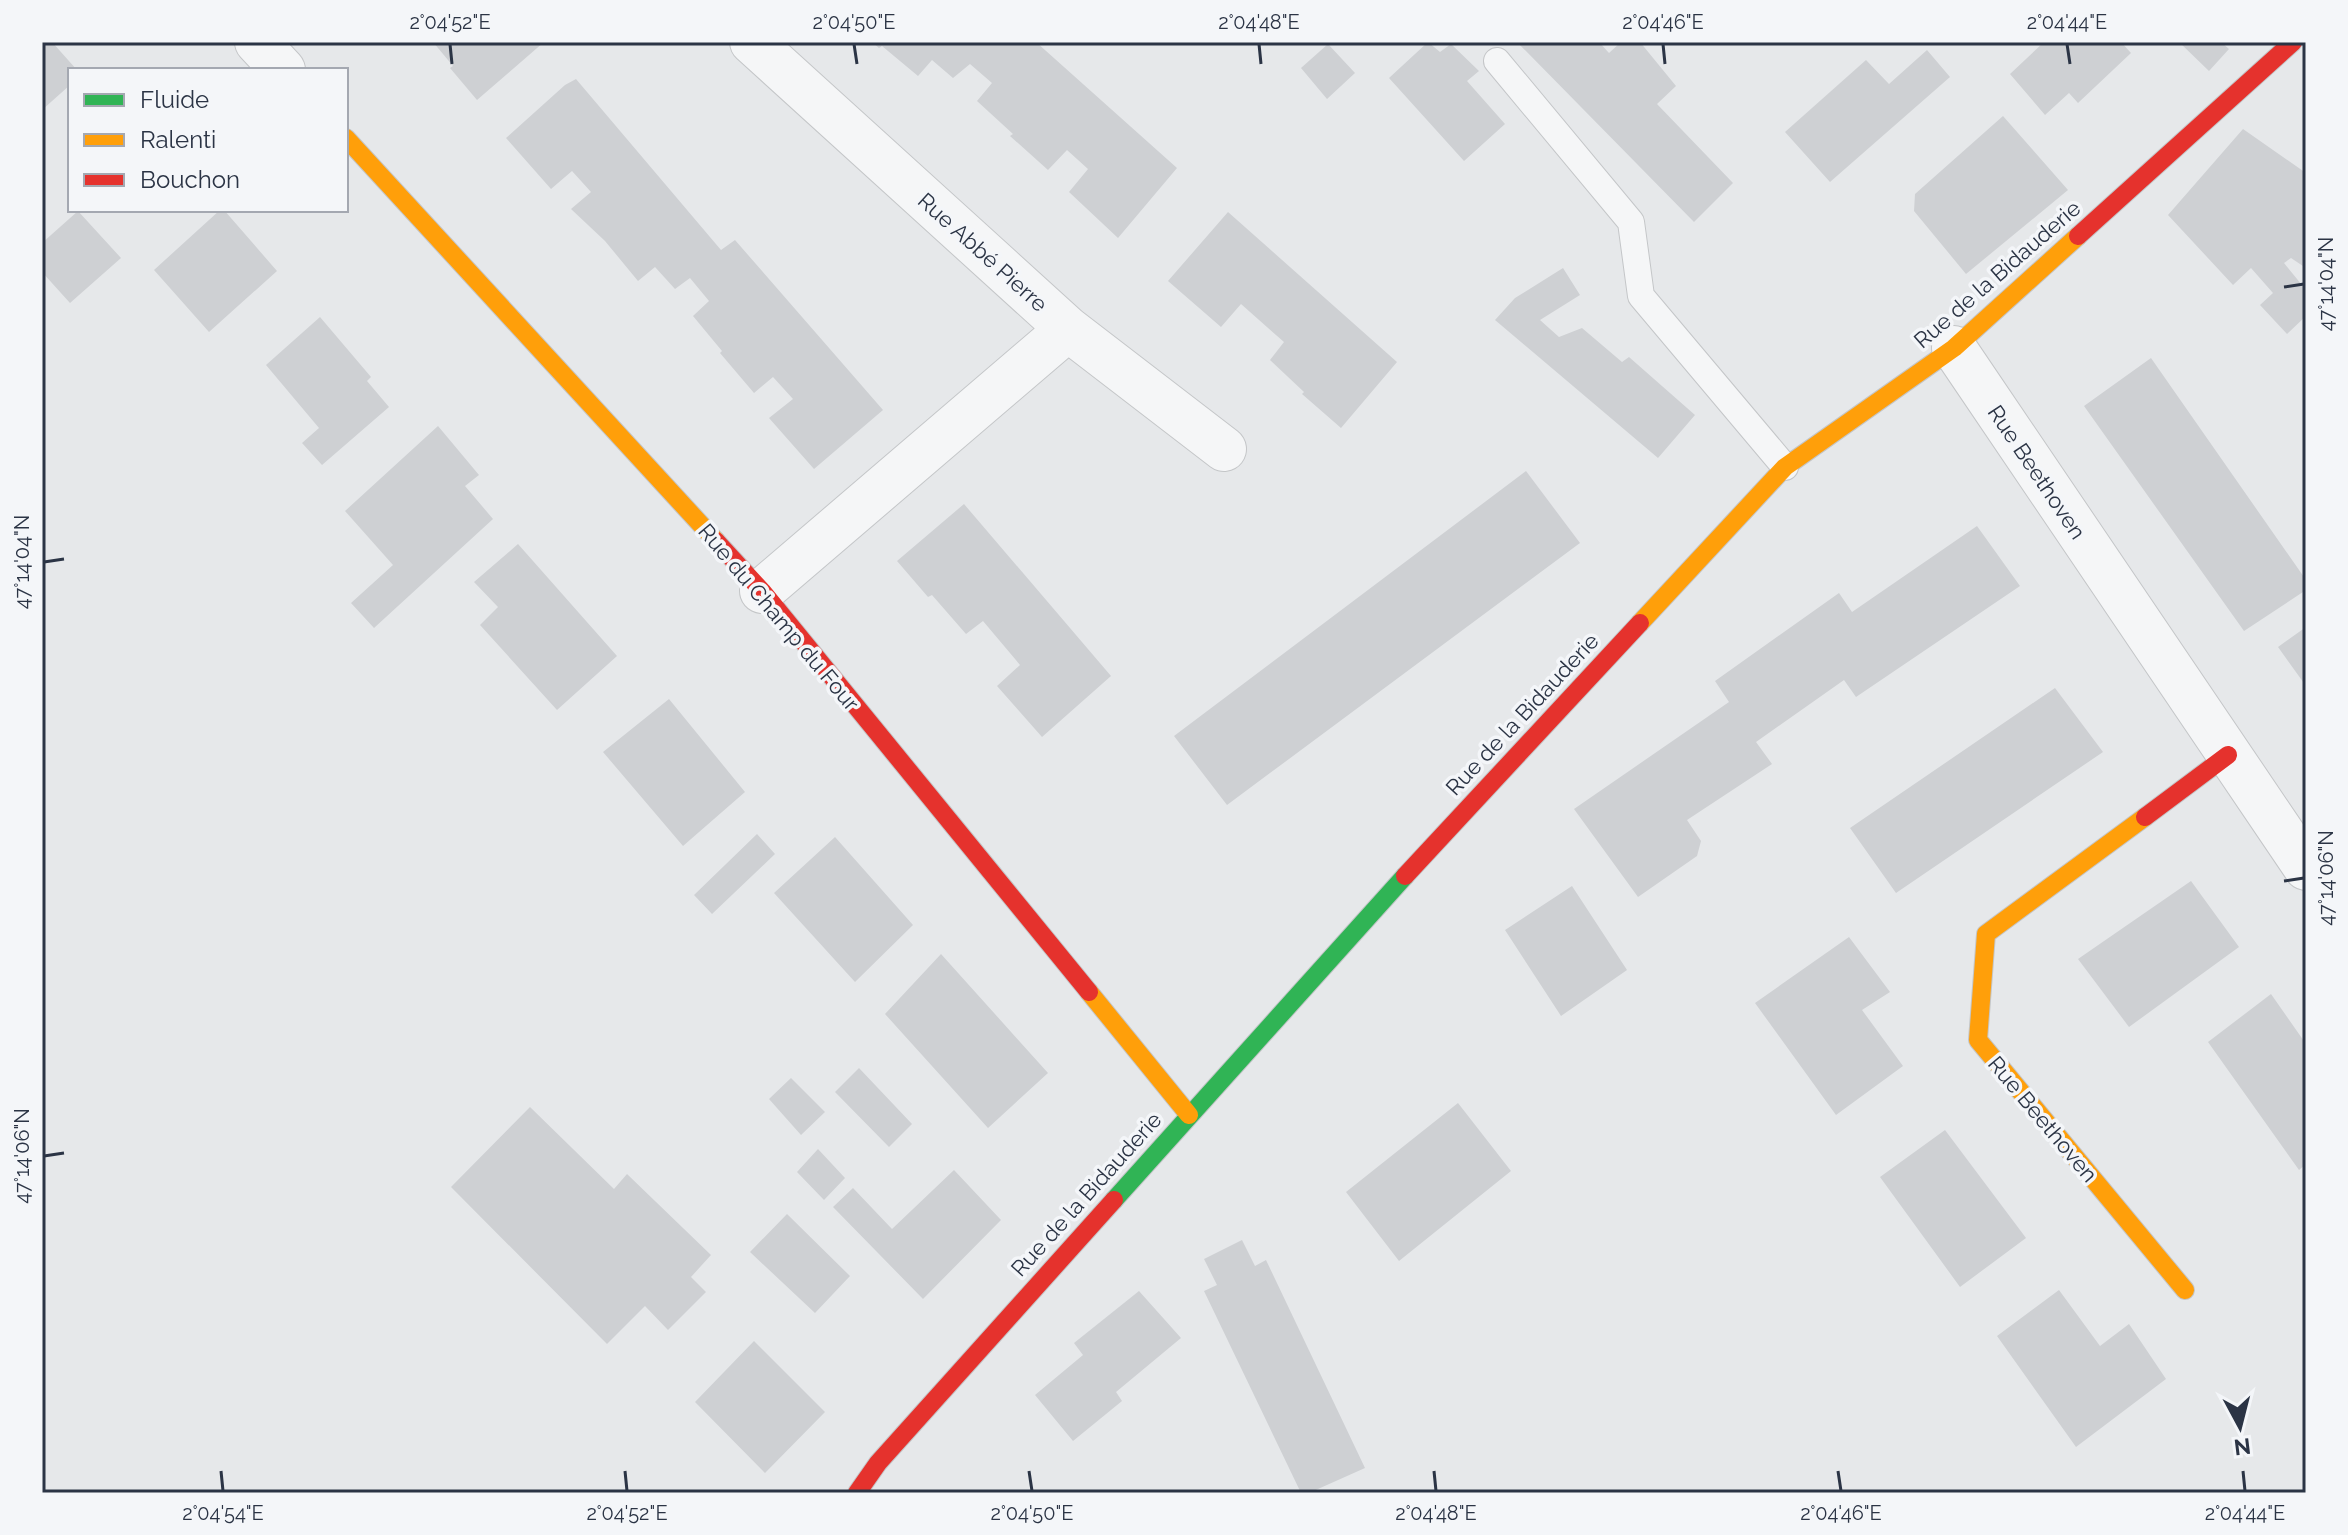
<svg xmlns="http://www.w3.org/2000/svg" width="2348" height="1535" font-family="Raleway,sans-serif">
  <rect width="100%" height="100%" fill="#e6e8ea"/>
  <path fill="#ced0d3" d="M42 42H52L77 70H70V85L42 110Z
    M433 42H544L477 100 450 68 453 66Z
    M872 42H1036L1177 168 1118 238 1069 192 1088 169 1067 150 1048 170 1010 136 1013 134 977 101 992 83 970 64 953 78 932 60 918 76 882 46 879 48Z
    M1428 42 1440 52 1451 44 1479 71 1467 81 1505 124 1464 161 1389 78Z
    M1517 42H1599L1609 53 1621 42H1640L1676 86 1657 104 1733 183 1694 222Z
    M2044 42H2121L2131 53 2078 103 2069 93 2045 115 2010 74Z
    M2179 42H2221L2229 49 2209 71Z
    M1328 44 1355 73 1327 99 1301 68Z
    M1927 50 1950 77 1830 182 1785 132 1866 60 1889 84Z
    M576 79 721 250 735 240 883 410 814 469 769 418 793 399 773 377 754 393 720 353 722 351 693 316 709 301 690 278 675 289 655 267 638 281 605 241 571 209 591 192 572 171 551 189 506 138 565 85Z
    M2003 116 2068 190 1966 274 1914 211 1915 194Z
    M2243 129 2306 173V268L2291 258 2284 263 2306 290V316L2287 334 2260 305 2273 293 2251 268 2233 285 2168 215Z
    M220 210H224L277 271 209 332 154 270Z
    M78 211 121 258 70 303 42 272V243Z
    M1228 212 1397 362 1341 428 1302 394 1304 392 1270 360 1284 342 1241 304 1221 327 1168 281Z
    M1563 268 1580 295 1540 320 1559 337 1582 328 1622 362 1629 357 1695 415 1658 458 1495 320 1515 298Z
    M320 317 371 377 367 381 389 407 322 465 302 443 319 428 266 365Z
    M2151 358 2306 580V590L2244 631 2084 406Z
    M438 426 479 475 465 486 493 519 374 628 351 603 393 565 345 511Z
    M1526 471 1580 543 1227 805 1174 736Z
    M964 504 1111 676 1042 737 997 686 1020 665 983 621 966 634 932 595 928 597 897 561Z
    M1977 526 2020 586 1856 697 1844 680 1756 742 1772 764 1687 820 1701 841 1697 856 1638 897 1574 809 1729 702 1715 681 1839 593 1852 612Z
    M518 544 617 656 557 710 480 625 498 607 474 582Z
    M2306 627V686L2278 647Z
    M2055 688 2103 752 1896 893 1850 828Z
    M669 699 745 792 683 846 603 752Z
    M757 834 775 854 712 914 694 895Z
    M835 837 913 925 855 982 774 893Z
    M2191 881 2239 947 2129 1027 2078 959Z
    M1572 886 1627 970 1561 1016 1505 930Z
    M1849 937 1890 992 1862 1010 1903 1066 1836 1115 1755 1003Z
    M941 954 1048 1073 988 1128 885 1014Z
    M2271 994 2306 1044V1164L2299 1170 2208 1042Z
    M859 1068 912 1124 889 1147 835 1092Z
    M791 1078 825 1112 801 1135 769 1099Z
    M1458 1103 1511 1171 1399 1261 1346 1192Z
    M530 1107 614 1189 627 1174 711 1255 691 1277 706 1292 668 1330 645 1306 607 1344 451 1187Z
    M1945 1130 2026 1238 1960 1287 1880 1177Z
    M818 1149 845 1178 824 1200 797 1172Z
    M954 1170 1001 1220 923 1299 833 1207 853 1188 892 1229Z
    M787 1214 850 1276 815 1313 750 1252Z
    M1242 1240 1255 1266 1266 1260 1365 1468 1309 1493H1301L1204 1291 1217 1285 1204 1259Z
    M2059 1290 2100 1346 2129 1324 2166 1379 2076 1447 1997 1336Z
    M1139 1291 1181 1338 1116 1392 1122 1401 1073 1441 1035 1395 1083 1355 1074 1343Z
    M754 1341 825 1412 765 1473 695 1402Z"/>
  <g fill="none" stroke-linecap="round" stroke-linejoin="round">
    <g stroke="#c4c6c8" stroke-width="28">
      <path id="lane" d="M1497 61 1631 222 1641 296 1785 467"/>
    </g>
    <g stroke="#c4c6c8" stroke-width="46">
      <path id="street" d="M257 42 283 70
        M752 42 1068 329 1224 449
        M1954 348 2306 868
        M762 591 1068 329"/>
    </g>
    <g stroke="#c4c6c8" stroke-width="20">
      <path id="fast" d="M1114 1200 1405 876"/>
    </g>
    <g stroke="#c4c6c8" stroke-width="20">
      <path id="slow" d="M346 138 716 541
        M1640 623 1785 467 1954 348 2078 236
        M2145 817 1986 934 1978 1040 2185 1290
        M1089 992 1189 1115"/>
    </g>
    <g stroke="#c4c6c8" stroke-width="20">
      <path id="jam" d="M2078 236 2293 42
        M716 541 762 591 1089 992
        M2145 817 2228 755
        M1405 876 1640 623
        M857 1493 878 1463 1114 1200"/>
    </g>
    <use href="#lane" stroke="#f5f6f7" stroke-width="26"/>
    <use href="#street" stroke="#f5f6f7" stroke-width="44"/>
    <use href="#fast" stroke="#30b455" stroke-width="18"/>
    <use href="#slow" stroke="#ff9f0a" stroke-width="18"/>
    <use href="#jam" stroke="#e5322d" stroke-width="18"/>
  </g>
  <path fill="none" stroke="#2b3445" stroke-width="3" d="M450 44 452 64M854 44 857 64M1259 44 1261 64M1663 44 1665 64M2067 44 2070 64M2284 287 2304 284M44 562 64 559M2284 881 2304 878M44 1156 64 1153M221 1471 223 1491M625 1471 627 1491M1029 1471 1032 1491M1434 1471 1436 1491M1838 1471 1841 1491M2243 1471 2245 1491"/>
  <g text-anchor="middle" dominant-baseline="central" stroke-width="7" stroke-linejoin="round" paint-order="stroke">
    <g font-size="22" fill="#2b3445" stroke="#f4f6f9">
      <text transform="translate(983 252) rotate(42)">Rue Abbé Pierre</text>
      <text transform="translate(1997 274) rotate(-41)">Rue de la Bidauderie</text>
      <text transform="translate(2037 472) rotate(56)">Rue Beethoven</text>
      <text transform="translate(779 617) rotate(50)">Rue du Champ du Four</text>
      <text transform="translate(1522 714) rotate(-47)">Rue de la Bidauderie</text>
      <text transform="translate(2043 1119) rotate(50)">Rue Beethoven</text>
      <text transform="translate(1086 1194) rotate(-48)">Rue de la Bidauderie</text>
    </g>
  </g>
  <rect width="2348" height="1535" fill="none" stroke="#f4f6f9" stroke-width="88"/>
  <rect x="68" y="68" width="280" height="144" fill="#f4f6f9" stroke="#a4a8b1" stroke-width="2"/>
  <rect x="84" y="94" width="40" height="12" fill="#30b455" stroke="#a4a8b1" stroke-width="2"/>
  <text x="140" y="108" font-size="24" fill="#2b3445">Fluide</text>
  <rect x="84" y="134" width="40" height="12" fill="#ff9f0a" stroke="#a4a8b1" stroke-width="2"/>
  <text x="140" y="148" font-size="24" fill="#2b3445">Ralenti</text>
  <rect x="84" y="174" width="40" height="12" fill="#e5322d" stroke="#a4a8b1" stroke-width="2"/>
  <text x="140" y="188" font-size="24" fill="#2b3445">Bouchon</text>
  <g transform="translate(2240 1427) rotate(173)" stroke="#f4f6f9" stroke-width="6" paint-order="stroke">
  <path d="M0-6L14 30L0 20L-14 30Z" fill="#2b3445"/>
  <text y="-12" font-size="22" font-weight="bold" text-anchor="middle" fill="#2b3445">N</text>
  </g>
  <rect x="44" y="44" width="2260" height="1447" fill="none" stroke="#2b3445" stroke-width="3"/>
  <g font-size="20" text-anchor="middle" fill="#2b3445">
    <text x="450" y="29">2°04'52"E</text>
    <text x="854" y="29">2°04'50"E</text>
    <text x="1259" y="29">2°04'48"E</text>
    <text x="1663" y="29">2°04'46"E</text>
    <text x="2067" y="29">2°04'44"E</text>
    <text transform="translate(2326 284) rotate(-90)" y="7">47°14'04"N</text>
    <text transform="translate(22 562) rotate(-90)" y="7">47°14'04"N</text>
    <text transform="translate(2326 878) rotate(-90)" y="7">47°14'06"N</text>
    <text transform="translate(22 1156) rotate(-90)" y="7">47°14'06"N</text>
    <text x="223" y="1520">2°04'54"E</text>
    <text x="627" y="1520">2°04'52"E</text>
    <text x="1032" y="1520">2°04'50"E</text>
    <text x="1436" y="1520">2°04'48"E</text>
    <text x="1841" y="1520">2°04'46"E</text>
    <text x="2245" y="1520">2°04'44"E</text>
  </g>
</svg>
